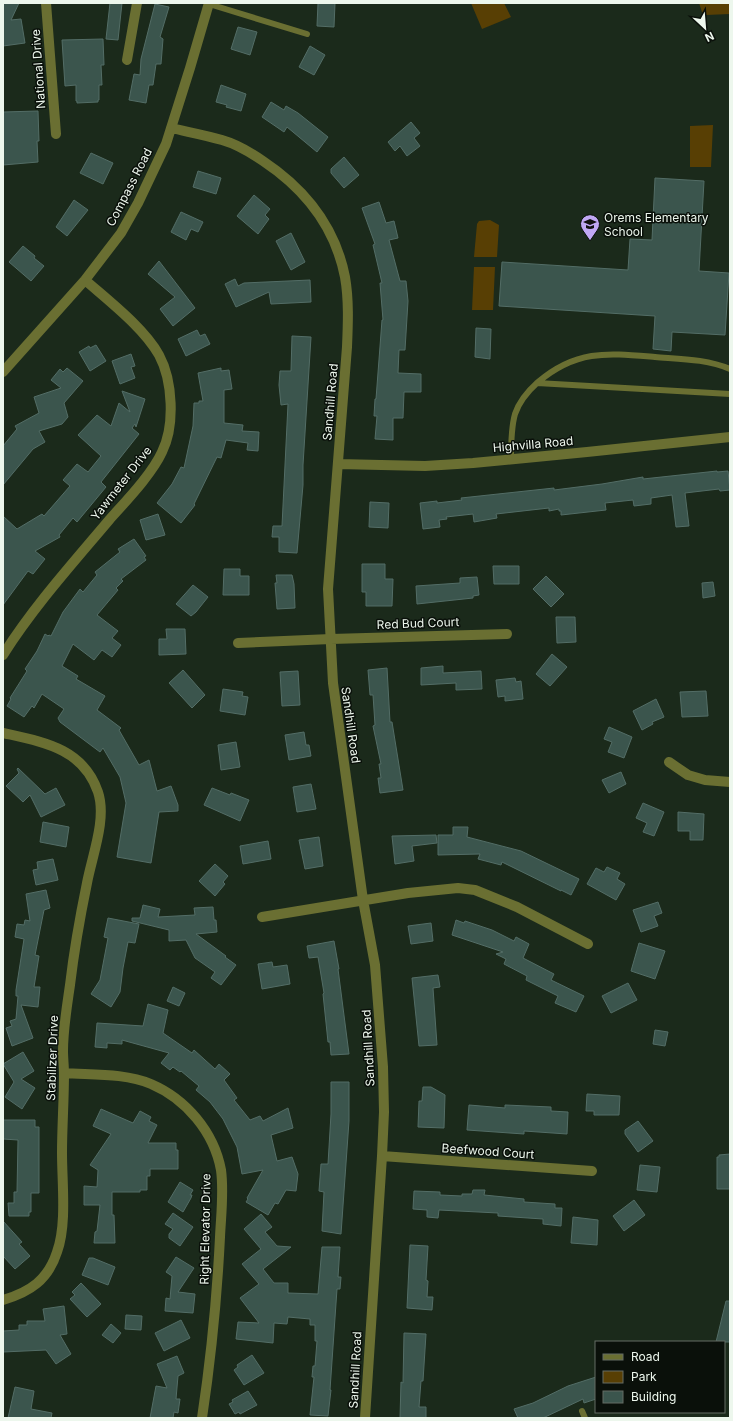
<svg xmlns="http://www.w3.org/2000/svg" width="733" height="1421" font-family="Inter,sans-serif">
  <rect width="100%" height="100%" fill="#1b2a1b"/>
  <path fill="#583f04" d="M471 3H504L511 17 482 29Z
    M699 3H730V14L706 15 702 12Z
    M713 125 711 167H690V126Z
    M490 220 499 225 497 257H474L477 224 479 221Z
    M474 267H495L493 310H472Z"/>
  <path fill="#3b554d" stroke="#536d66" d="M3 3H19L11 20 21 19 25 43 3 46Z
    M110 3H122L118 40 106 39Z
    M318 3H335L334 27 317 26Z
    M155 4 169 7 160 37 163 39 161 64H156L153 85H149L146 103 129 100 134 74 140 75 141 59Z
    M238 27 257 32 250 55 231 49Z
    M103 39 104 65H101L102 85H99V100H98V102L77 103V101H76V85L65 86 62 40Z
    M310 46 325 55 314 75 299 67Z
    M221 85 246 94 241 111 226 107 227 105 216 102Z
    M271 102 284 110 286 106 298 113 328 137 317 152 287 127 284 132 262 117Z
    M38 111 39 141H37L38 162 3 165V112Z
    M411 122 420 133 414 138 420 146 407 156 400 146 395 151 388 142Z
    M91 153 113 163 103 184 80 173Z
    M344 157 359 175 344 188 331 173V169Z
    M198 171 221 178 216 194 193 187Z
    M655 178 704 181 699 271 729 273 725 335 672 332 671 351 653 349 655 316 499 306 502 262 628 270 630 239 652 240Z
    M254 195 270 209 265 215 269 219 258 234 237 216Z
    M74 200 88 210 67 236 56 227Z
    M379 202 386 223 394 221 398 238 389 240 400 281H406L408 301 405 350H399L398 373 421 374V392H404L403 418H393V440L375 439 377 416H374L375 399H376L382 320H383L380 283H382L373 245 375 244 362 208Z
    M181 212 203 222 198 232 191 229 186 240 171 232Z
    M291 233 305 262 291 270 276 241Z
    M23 246 35 256 34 258 44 266 31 281 9 262Z
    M159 261 195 308 173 326 160 309 175 297 148 274Z
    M235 279 238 286 244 283 310 280 311 302 271 304 269 292 236 307 225 284Z
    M476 328 491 329 490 359 475 357Z
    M197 330 200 336 205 334 210 344 186 356 178 339Z
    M292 336 311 337 303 465V485L297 553 279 552V537H272L273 526H282L288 404 281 405 279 385 280 371H291Z
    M96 345 106 361 90 371 79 352 89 346 90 348Z
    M131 354 135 366 131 367 135 378 120 384 112 361Z
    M67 368 83 381 64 403 68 417 62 424 39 431 45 442 33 449 3 485V446L17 429 15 426 39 413 34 397 61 388 51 380 60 369 63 372Z
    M221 368V371L229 370 232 389 224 390V423L243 425 242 431 259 432 258 451 247 450 248 443 226 440 221 458 217 457 194 504 195 505 181 523 157 503 172 484 181 467 184 468 193 426 194 403H199V401H203L198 373Z
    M122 391 145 399 136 427 135 424 132 428 139 434 101 482 106 487 77 522 73 518 59 535 60 537 35 551 45 559 33 574 28 571 3 605V516L17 529 42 514 44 516 70 486 63 480 77 464 88 472 101 456 78 435 97 415 111 426 119 403 130 412Z
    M717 471V472L728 471 730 490 720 491 719 489 685 493 689 526 676 527 672 495 651 498V504L634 506 633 500 605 503 606 510 561 515V511H559V509L549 511V508L496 514 497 518 474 522 473 514 446 517 447 519 439 520 440 527 423 529 420 503 437 501V503L462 500 461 498 554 488V490L602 484 643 477V479Z
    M370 502 389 503 388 528 369 527Z
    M158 514 165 535 146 540 140 520Z
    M134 539 146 556 144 557 146 560 121 579 123 581 116 588 118 590 97 615 118 631 112 638 121 645 112 657 102 650 94 660 73 644 62 666 78 676 76 679 105 696 97 710 121 728 119 730 139 765 149 760 157 791 171 786 178 805V811L159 812 151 863 117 857 126 803 120 777 103 748 100 752 60 722 58 718 64 709 42 694 34 708 32 706 24 717 7 706 11 699 10 698 27 671 25 669 37 651 45 634 48 636 49 635 51 636 63 612 80 589 83 592 97 575 95 572 120 552 118 549Z
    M362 564H385V579H393L392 606H366V592H362Z
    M493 566H519V584H494Z
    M224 569H240V576H249V595H223Z
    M276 575H292L294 584 295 608 277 609 275 583H277Z
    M546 576 564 594 551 607 533 589Z
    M477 577 479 595 473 596V598L417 604 416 586 460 583V578Z
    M713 582 715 596 703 598 702 583Z
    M193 585 208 597 196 612 191 616 176 604Z
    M556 617H575L576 642 557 643Z
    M166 629H185L186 654 159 655V639H167Z
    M552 654 567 667 550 686 536 674Z
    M443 666V673L481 671 482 689 456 690V683L421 685V668Z
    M387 668 390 722H392L403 790 380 793 378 778H381L379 764H381L373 726 375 725 373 695H370L368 670Z
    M183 670 205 695 192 708 169 683Z
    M298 671 300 705 282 706 280 672Z
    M515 678 516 682 521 681 523 699 505 701V696L498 697 496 680Z
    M223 689 243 692 242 696 248 697 245 715 220 711Z
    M706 691 708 716 682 717 680 692Z
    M656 699 664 717 652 722 653 724 642 730 633 711Z
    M609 727 632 737 624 758 608 752 612 742 604 739Z
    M304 732 306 745H309L311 756 289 760 285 735Z
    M236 742 240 767 221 770 218 745Z
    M18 768 45 794 56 788 65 805 41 817 30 795 23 802 6 786 19 773 17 769Z
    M621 772 626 784 609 793 602 780Z
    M311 784 316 809 297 812 293 787Z
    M212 788 230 795 231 793 249 800 240 821 204 805Z
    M643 803 664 812 654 836 643 832 647 823 636 818Z
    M678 812 704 814 703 840H690V831H678Z
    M43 822 69 827 66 847 40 842Z
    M453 827H468L467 837 521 851 579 879 571 895 561 890V891L502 862 501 865 478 859 480 854 438 855V835H453Z
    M436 835 437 843 412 846 414 861 395 864 392 836Z
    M319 837 323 866 305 869 299 840Z
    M268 841 271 859 243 864 240 846Z
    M53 859 58 880 36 885 33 870 38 869 37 862Z
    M215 864 228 876 223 882 225 884 215 896 199 881Z
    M607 867 620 873 617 879 625 884 616 900 587 884 596 868 604 872Z
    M46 890 50 908 44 910 35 955 39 956 34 987H40L38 1007 21 1005 33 1038 12 1046 6 1028 12 1026 10 1021 16 1019 18 996H16V990L24 939 15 937 17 924 24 925 25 920 30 921 26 894Z
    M658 902 662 913 654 916 658 926 641 932 633 910Z
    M143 905 160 909 158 917 195 915 194 908 213 907 214 920H216L217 932 196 934 226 956 225 957 236 965 221 985 211 978 215 972 195 958 186 940 169 941V930L132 921V918H140Z
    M108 918 139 924 135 943 128 942 123 968 120 992 111 1007 91 994 100 980 108 938 104 937Z
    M456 920 464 923 465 921 492 930 514 941 516 937 529 944 523 958 554 974 551 980 584 996 576 1012 555 1003 558 996 526 980 527 976 504 964 506 959 496 954 503 952 452 935Z
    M431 923 433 941 411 944 408 926Z
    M334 941 339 969H338L349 1054 331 1055 330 1042H328L323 994 324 993 318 957 309 958 307 946Z
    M639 943 665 951 655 979 631 971Z
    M272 962 273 967 287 965 290 984 262 989 258 964Z
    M438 975 440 987 433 988 437 1045 419 1046 412 978Z
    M628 983 637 1000 611 1013 602 996Z
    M173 987 185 993 179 1006 167 1001Z
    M148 1004 168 1010 163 1033 192 1053 194 1050 215 1069 219 1064 230 1074 224 1080 237 1098 234 1100 250 1120 260 1116 263 1121 288 1108 293 1128 271 1135 277 1161 292 1157 298 1174 296 1191 286 1190 278 1204 275 1203 268 1215 246 1202 248 1199 247 1198 263 1170 242 1174 237 1147 223 1119 210 1102 196 1090 199 1086 181 1071 180 1072 173 1067 170 1070 161 1063 169 1053 122 1040V1044L107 1043V1048L95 1047 97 1023 143 1026Z
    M655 1030 668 1032 665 1046 653 1044Z
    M23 1052 34 1071 21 1079 35 1088 22 1109 5 1097 14 1082 3 1064Z
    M331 1082H349V1121L341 1234 322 1231 324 1192 319 1191 321 1164H328L331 1114Z
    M423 1087H431L445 1095 444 1128 418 1127 419 1101H422Z
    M587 1094 620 1096 619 1115H594V1111H586Z
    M469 1105 505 1108V1105L551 1107V1111L568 1112 567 1134 524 1131V1134L467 1130Z
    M101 1109 133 1123 140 1111 151 1117 149 1121 157 1125 148 1143H176V1150H178V1169H150V1176H147V1190H140V1192H112V1215H114L115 1243H94L95 1232 97 1231 100 1205H84V1186L97 1187 98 1170 90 1165 111 1134 93 1126Z
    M3 1120H35V1127H39V1193H31V1212H29V1216H9L8 1203H14V1192H17L18 1140 3 1139Z
    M638 1121 653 1141 638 1152 625 1134V1130Z
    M730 1154V1189H717V1157H719V1155Z
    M640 1165 660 1167 657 1192 637 1190Z
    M180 1182 193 1190 190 1195H192L191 1198 183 1212 168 1202Z
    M473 1190H485L484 1195 524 1199V1202L555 1204V1208H562L561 1226 543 1224V1219L498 1216V1213L439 1210 438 1218 427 1217V1210L413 1209 414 1191 440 1192V1195L462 1196V1194H472Z
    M634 1200 645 1215 624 1231 613 1216Z
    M173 1213 193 1227 180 1246 169 1238V1234L173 1229 165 1224Z
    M261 1214 272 1227 265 1232 277 1246 291 1247 263 1269 274 1283H288V1293L318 1294 322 1247H340L338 1277H341L340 1289H337L330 1390H331L328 1416 310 1415 314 1377H312L313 1366H315L317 1341H315V1325H310V1319L288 1317 287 1324 274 1323 273 1343 236 1339 238 1322 259 1323 240 1298 259 1284 242 1264 261 1249 244 1229Z
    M573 1217 598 1220 597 1245 571 1243Z
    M3 1221 22 1242 19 1244 30 1256 15 1269 3 1256Z
    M410 1245 428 1246 426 1280 428 1281 427 1297H433L432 1310 407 1308Z
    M176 1257 194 1268 178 1292 195 1294 193 1313 165 1311 166 1298 170 1299 172 1276 166 1272Z
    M89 1258H93L115 1267 108 1285 82 1275Z
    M81 1283 101 1304 87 1317 70 1299 75 1295 72 1292Z
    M726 1301H730V1342H716Z
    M64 1306 67 1334 60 1335 71 1354 56 1364 46 1350 3 1352V1331L19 1330V1325H27V1321H45L43 1309Z
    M126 1315 142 1316 141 1330 125 1329Z
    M181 1320 190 1338 164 1351 155 1333Z
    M111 1324 121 1333 113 1343 102 1335Z
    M404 1333 426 1334 423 1381H421L419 1407H426V1418H400L401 1382 403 1383Z
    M252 1355 264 1373 244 1385 234 1370 238 1367 237 1365Z
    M177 1356 184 1373 178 1376 176 1399H180L178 1413 174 1412 173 1418H150L156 1386 167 1388 157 1364Z
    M596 1377V1399L584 1403 583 1399 543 1418H518L514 1409 533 1403 568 1386Z
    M15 1387 34 1391 31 1409 52 1413 51 1418H8Z
    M248 1391 257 1405 240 1414 239 1412 235 1414 229 1404 233 1402 232 1400Z"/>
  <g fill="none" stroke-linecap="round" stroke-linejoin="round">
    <path stroke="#6a6f32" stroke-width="6" d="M209 4 307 34
      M537 383 730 394
      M511 459C511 445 511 428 515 414 519 402 528 391 538 382 577 349 608 353 655 357 680 359 707 359 730 369
      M582 1411 585 1418"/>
    <path stroke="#6a6f32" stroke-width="10" d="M46 3 56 134
      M127 60 137 3
      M171 128C188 132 205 135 222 140 236 144 250 152 263 161 305 189 335 226 345 277 349 300 348 324 347 347L328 589 333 683 363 900 375 965 383 1067 384 1112 382 1156 365 1418
      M3 372 85 280 121 233 138 203 166 144 190 68 209 3
      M338 464 425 466 473 463 587 452 730 437
      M238 643 331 639 507 634
      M3 655C34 606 73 563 110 519 126 501 152 474 162 452 175 426 173 381 159 355 144 328 109 301 85 280
      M3 733C43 742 83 748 98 792 107 819 92 856 87 883 80 917 74 951 70 985 67 1006 63 1029 63 1051 63 1058 64 1066 64 1074 64 1100 62 1127 62 1153 62 1183 67 1225 57 1252 48 1280 30 1292 3 1300
      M669 762 688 775 705 780 730 782
      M262 917 408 893 458 888 475 890 517 907 588 944
      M64 1073C92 1075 125 1073 151 1084 186 1099 214 1132 221 1170 224 1192 221 1215 220 1237 217 1298 211 1358 202 1418
      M382 1156 592 1171"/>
  </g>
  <defs>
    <g id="school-pin" transform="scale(1)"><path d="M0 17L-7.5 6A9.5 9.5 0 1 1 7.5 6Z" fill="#c0a8f4" stroke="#0a100a"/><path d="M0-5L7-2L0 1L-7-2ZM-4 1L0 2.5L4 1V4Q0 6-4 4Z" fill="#111"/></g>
  </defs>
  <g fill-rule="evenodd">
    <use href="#school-pin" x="590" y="224"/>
  </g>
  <g text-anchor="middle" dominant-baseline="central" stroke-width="3" stroke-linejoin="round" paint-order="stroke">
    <g font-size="12" fill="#edf7ed" stroke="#0a100a">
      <text transform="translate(38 69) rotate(-94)">National Drive</text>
      <text transform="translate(129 187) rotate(-63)">Compass Road</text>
      <text transform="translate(330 402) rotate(-85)">Sandhill Road</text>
      <text transform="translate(533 444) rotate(-5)">Highvilla Road</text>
      <text transform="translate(121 483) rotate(-52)">Yawmeter Drive</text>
      <text transform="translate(418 623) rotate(-2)">Red Bud Court</text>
      <text transform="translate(351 725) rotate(82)">Sandhill Road</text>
      <text transform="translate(368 1048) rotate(-93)">Sandhill Road</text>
      <text transform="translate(52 1058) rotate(-88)">Stabilizer Drive</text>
      <text transform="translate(488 1151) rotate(4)">Beefwood Court</text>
      <text transform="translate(205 1229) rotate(-89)">Right Elevator Drive</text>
      <text transform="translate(355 1370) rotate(-87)">Sandhill Road</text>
    </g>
    <g font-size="12" fill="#edf7ed" stroke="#0a100a" text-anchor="start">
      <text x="604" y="217">Orems Elementary<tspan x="604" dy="14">School</tspan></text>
    </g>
  </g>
  <rect width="733" height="1421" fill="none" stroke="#edf7ed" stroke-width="8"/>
  <rect x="595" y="1341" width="130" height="72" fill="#0a100a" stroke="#656c65"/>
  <rect x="603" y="1354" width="20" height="6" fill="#6a6f32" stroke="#656c65"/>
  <text x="631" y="1361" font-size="12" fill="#edf7ed">Road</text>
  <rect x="603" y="1371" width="20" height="12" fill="#583f04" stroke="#656c65"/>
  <text x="631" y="1381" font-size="12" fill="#edf7ed">Park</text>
  <rect x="603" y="1391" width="20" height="12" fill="#3b554d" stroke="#656c65"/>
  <text x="631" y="1401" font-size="12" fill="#edf7ed">Building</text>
  <g transform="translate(705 28) rotate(154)" stroke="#0a100a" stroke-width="3" paint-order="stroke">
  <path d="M0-3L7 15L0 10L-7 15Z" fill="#edf7ed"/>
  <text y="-6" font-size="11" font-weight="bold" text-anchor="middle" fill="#edf7ed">N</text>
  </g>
</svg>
